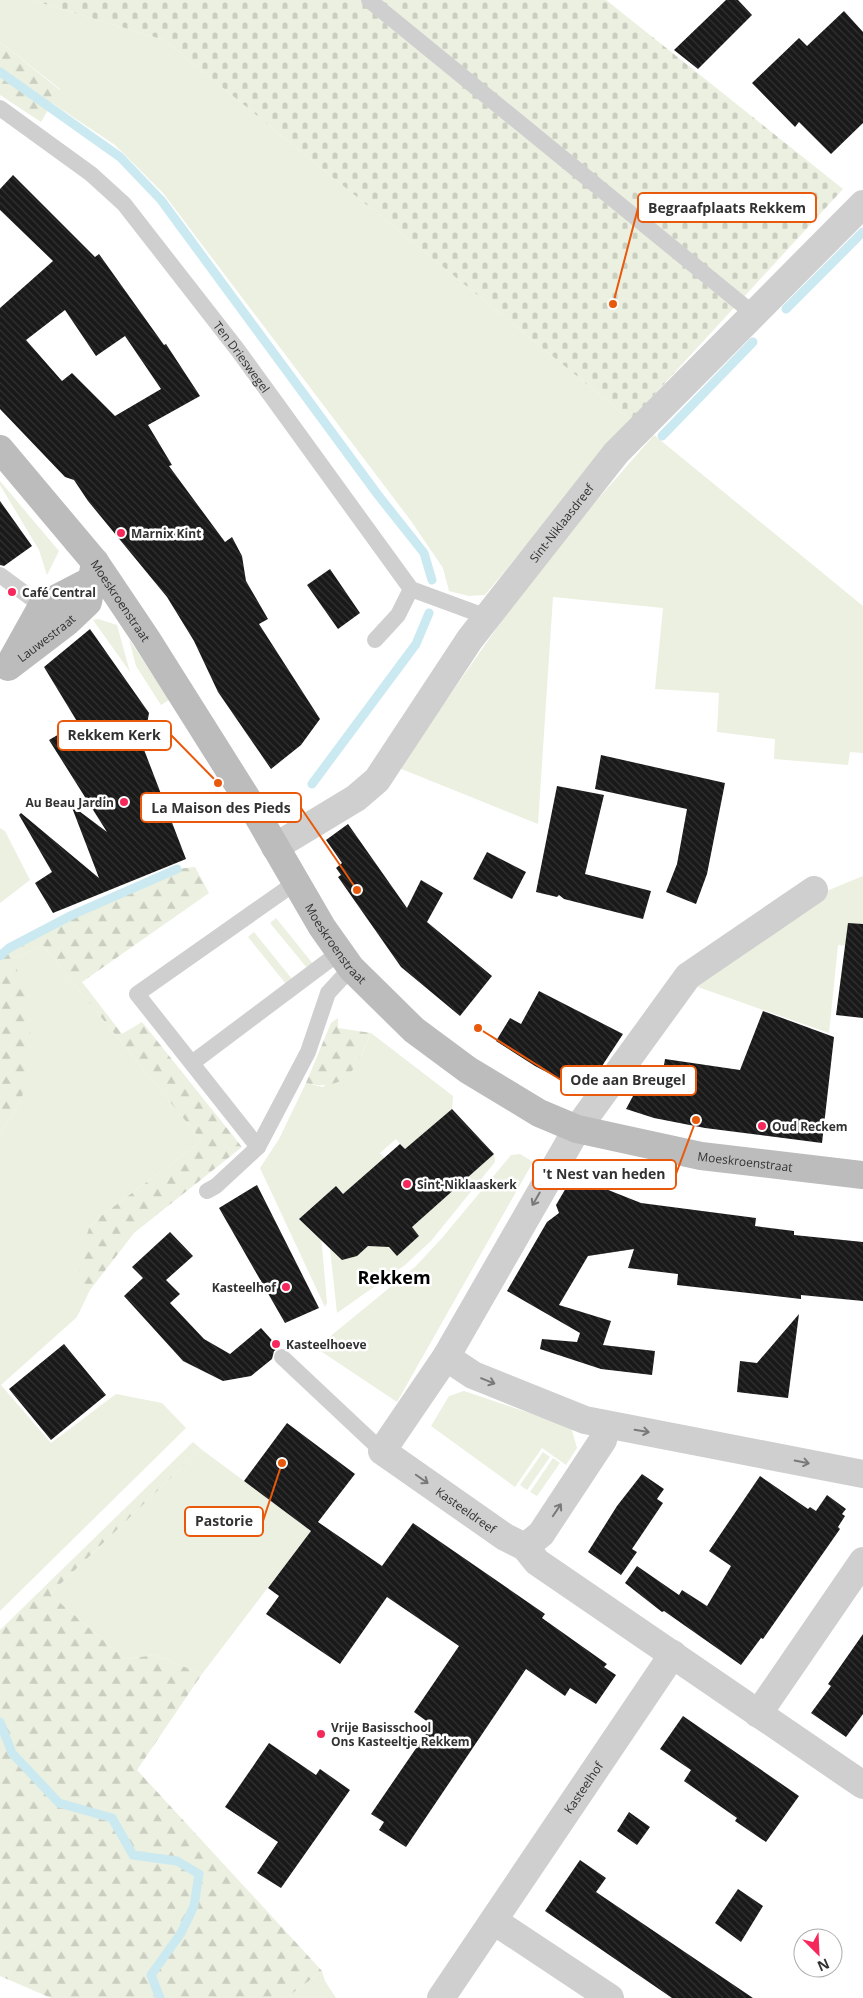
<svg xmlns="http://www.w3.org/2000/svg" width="863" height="1998" font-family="'Open Sans',sans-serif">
  <defs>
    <pattern id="forest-firs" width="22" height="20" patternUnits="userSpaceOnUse" patternTransform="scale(1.25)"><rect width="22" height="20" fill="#ebf0e0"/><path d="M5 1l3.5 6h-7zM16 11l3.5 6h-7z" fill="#cacec1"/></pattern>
    <pattern id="cemetery-stones" width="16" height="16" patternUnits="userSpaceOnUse" patternTransform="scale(1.25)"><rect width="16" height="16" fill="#ebf0e0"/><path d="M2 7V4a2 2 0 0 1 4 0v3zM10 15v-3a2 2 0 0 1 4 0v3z" fill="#cacec1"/></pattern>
    <pattern id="building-back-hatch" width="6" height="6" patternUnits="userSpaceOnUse" patternTransform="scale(1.25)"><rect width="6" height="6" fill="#191919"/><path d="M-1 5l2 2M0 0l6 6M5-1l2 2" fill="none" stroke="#323232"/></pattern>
  </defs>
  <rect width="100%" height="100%" fill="#fff"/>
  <path fill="#ebf0e0" d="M0 0H32L164 40 631 420 485 595 469 596 449 591 443 568 411 521 163 193 115 145 52 103 60 89 0 42Z
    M654 435 863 606V753L850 752 848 765 774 759 775 739 717 732 719 693 655 689 663 608 553 597 538 824 399 768 503 619 577 523Z
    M0 481 59 551 47 575 39 550 0 485Z
    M98 619 117 625 130 672 93 620Z
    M129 639 169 700 161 705 136 666Z
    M0 828 5 831 30 880 0 903Z
    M863 876V948L838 945 829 1033 695 986 829 890Z
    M276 918 313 964 307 968 270 923Z
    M254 932 292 979 286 984 248 937Z
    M43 946 202 1141 101 1216 89 1228 80 1282 90 1290 77 1317 1 1385 51 1443 116 1394 162 1403 186 1428 0 1611V1134L22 1099 13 958Z
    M371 1033 453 1096 452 1109 406 1151 396 1139 380 1153 390 1165 343 1194 336 1186 303 1215 321 1235 327 1303 325 1307 260 1168 279 1139 306 1083 323 1087 361 1057Z
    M494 1154 495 1162 431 1241 405 1265 337 1313 330 1249 342 1260 373 1242H385L397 1256 419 1236 412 1227Z
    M520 1154 533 1162 397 1402 316 1348 416 1266 442 1238 511 1155Z
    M464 1391 571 1427 577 1448 566 1465 542 1448 515 1487 431 1426 449 1396Z
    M201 1449 311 1531 202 1674 155 1655 125 1659 50 1594Z
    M543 1452 550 1457 527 1490 520 1485Z
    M553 1458 560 1463 537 1496 530 1492Z
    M322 1971 325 1981 336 1998H286Z"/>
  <path fill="url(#forest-firs)" d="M0 42 60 90 41 122 0 95Z
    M195 867 209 893 82 982 122 1034 142 1022 242 1147 134 1233 90 1290 80 1282 79 1270 84 1244 89 1228 101 1216 202 1141 43 946 13 958 28 1001 31 1026 22 1099 0 1134V951L63 923 72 915 177 869Z
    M338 1018V1028L371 1033C357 1066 348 1093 306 1083L331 1023Z
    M193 1442 201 1449 50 1594 125 1659 155 1655 202 1674 137 1770 322 1971 286 1998H51L0 1976V1630Z"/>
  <path fill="url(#cemetery-stones)" d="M32 0H606L843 189 631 420 164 40Z"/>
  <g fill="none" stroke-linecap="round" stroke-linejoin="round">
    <path stroke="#cbe9f1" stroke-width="9" d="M0 72 120 157 161 200 378 495 424 553 432 580
      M786 309 863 232
      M662 436 753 342
      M312 784 416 644 429 613
      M0 956 9 948 72 915 177 869
      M0 1722 12 1753 59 1803 112 1818 133 1855 177 1861 199 1874 194 1906 181 1933 151 1975 160 1998"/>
  </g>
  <path fill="url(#building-back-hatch)" fill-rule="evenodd" d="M726 0H738L752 15 698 69 674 50Z
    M844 11 863 32V123L831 154 799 122 795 127 752 83 799 38 807 46Z
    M13 175 95 257 99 254 164 345 166 344 200 396 148 425 172 465 169 466 225 542 232 537 242 556 246 581 268 619 259 624 320 719 301 745 271 769 218 692 194 641 167 597 88 501 74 480 65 477 0 409V308L53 261 0 210V189ZM65 310 96 356 125 336 161 389 115 416 72 373 62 381 26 340Z
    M0 501 32 546 4 566 0 565Z
    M330 569 360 613 338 629 307 585Z
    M90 629 149 713 143 747 186 859 53 913 35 883 52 872 19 815 21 813 99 878 71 805 107 832 49 740 78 723 44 667Z
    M601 755 725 783 707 874 696 904 666 892 677 864 687 809 595 789Z
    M557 786 604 795 585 874 651 891 643 919 564 899 559 895 557 897 536 892Z
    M348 824 407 908 421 880 443 893 427 922 492 976 460 1016 401 967 338 877 341 875 336 868 342 863 326 840Z
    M487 852 526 872 512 899 473 879Z
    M848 923 863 924V1018L836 1015Z
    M539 991 623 1034 585 1092 535 1066 496 1041 510 1018 521 1024Z
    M763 1011 834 1037 822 1143 705 1128 654 1118 626 1109 648 1068 663 1071 665 1059 740 1070Z
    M452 1109 494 1154 412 1227 419 1236 397 1256 389 1247 368 1246 357 1256 342 1260 299 1219 336 1186 343 1194 400 1144 405 1149Z
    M573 1176 641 1203 756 1218 755 1226 794 1231V1235L863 1242V1301L801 1295V1299L677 1285 678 1274 628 1268 634 1249 588 1256 559 1305 611 1321 603 1345 655 1351 652 1375 601 1369 540 1349 542 1339 577 1342 580 1333 507 1291 547 1222 559 1213 556 1205Z
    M257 1185 319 1308 285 1323 219 1208Z
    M170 1232 193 1256 166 1280 180 1294 170 1303 204 1339 230 1354 261 1328 279 1348 274 1351 272 1359 251 1376 223 1381 183 1361 124 1296 143 1278 132 1267Z
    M799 1314 788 1398 737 1392 740 1361 757 1363Z
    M64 1344 106 1395 51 1440 9 1389Z
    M287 1423 355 1474 318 1522 382 1566 413 1523 545 1614 542 1618 607 1664 604 1667 616 1675 596 1704 570 1688 565 1696 526 1669 406 1847 379 1830 384 1822 371 1814 432 1725 414 1712 459 1646 387 1597 340 1664 266 1614 279 1596 268 1588 311 1531 244 1481Z
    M642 1474 664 1489 657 1499 663 1503 632 1549 637 1552 621 1575 588 1552 617 1506Z
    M760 1476 808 1509 810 1507 816 1511 827 1495 846 1509 842 1514 845 1516 838 1527 840 1529 763 1639 761 1638 741 1665 664 1611 662 1612 625 1583 637 1566 679 1595 682 1590 707 1606 731 1566 709 1551Z
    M863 1634V1714L846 1737 811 1713 831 1686 828 1684Z
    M683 1716 799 1796 766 1842 735 1821 737 1818 684 1781 691 1770 660 1749Z
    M269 1743 316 1775 320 1769 350 1790 281 1888 257 1873 278 1842 225 1807Z
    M629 1812 650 1827 637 1845 617 1831Z
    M580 1860 606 1878 596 1892 753 1998H672L545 1911Z
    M738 1889 763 1906 741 1942 715 1923Z"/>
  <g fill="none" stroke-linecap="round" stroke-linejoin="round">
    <g stroke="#cfcfcf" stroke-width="16">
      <path d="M369 0 755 315"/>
      <path id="s1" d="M0 108 91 174 124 204 237 349 411 589"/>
      <path d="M0 575 42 606"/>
      <path d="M411 589 487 617"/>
      <path d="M375 640 398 615 411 589"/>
      <path d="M192 1063 340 952"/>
      <path d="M258 1147 137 994 295 883"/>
      <path d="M207 1191 216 1186 258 1147 308 1052 328 993 351 968"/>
      <path d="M282 1357 382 1451"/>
    </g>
    <g stroke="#cfcfcf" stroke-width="28">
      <path id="s2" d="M275 847 356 798 377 780 470 639 616 453 863 204"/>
      <path id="s3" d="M814 890 688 976 577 1129 446 1357 382 1451 505 1537 525 1547 537 1562 863 1785"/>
      <path d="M446 1357 473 1375 585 1420 863 1474"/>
      <path d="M525 1547 541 1534 603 1440 607 1425"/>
      <path d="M758 1714 863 1561"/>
      <path d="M494 1921 610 1998"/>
      <path id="s4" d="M441 1998 673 1654"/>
    </g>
    <g stroke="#bcbcbc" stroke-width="28">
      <path id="s5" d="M0 449 95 562 146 638 253 808 322 927 351 968 414 1030 468 1070 539 1113 577 1129 701 1156 863 1175"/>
      <path d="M13 658 42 606 90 581"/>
      <path id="s6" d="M8 667 67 622 88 602 95 562"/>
    </g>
  </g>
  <defs><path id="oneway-shaft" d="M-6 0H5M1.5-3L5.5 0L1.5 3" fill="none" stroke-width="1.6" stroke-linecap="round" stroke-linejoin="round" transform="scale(1.25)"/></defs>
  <g stroke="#797979">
    <use href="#oneway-shaft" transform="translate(536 1199) rotate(120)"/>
    <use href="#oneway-shaft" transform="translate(488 1381) rotate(22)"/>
    <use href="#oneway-shaft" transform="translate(642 1431) rotate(9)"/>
    <use href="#oneway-shaft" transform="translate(802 1462) rotate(11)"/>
    <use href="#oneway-shaft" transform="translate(422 1479) rotate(35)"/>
    <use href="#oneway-shaft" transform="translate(557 1510) rotate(-56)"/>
  </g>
  <g fill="#f6285b" stroke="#fff" stroke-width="2">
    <circle cx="121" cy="533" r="5"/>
    <circle cx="12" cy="592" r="5"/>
    <circle cx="124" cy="802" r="5"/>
    <circle cx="762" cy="1126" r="5"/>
    <circle cx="407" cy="1184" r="5"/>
    <circle cx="286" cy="1287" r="5"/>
    <circle cx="276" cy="1344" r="5"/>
    <circle cx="321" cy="1734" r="5"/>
  </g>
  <g text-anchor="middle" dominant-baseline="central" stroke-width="5" stroke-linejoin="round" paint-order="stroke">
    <g font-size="12" fill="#323232" stroke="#fff">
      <text stroke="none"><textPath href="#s1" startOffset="350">Ten Drieswegel</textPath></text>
      <text stroke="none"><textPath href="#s2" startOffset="439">Sint-Niklaasdreef</textPath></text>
      <text stroke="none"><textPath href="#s5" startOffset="194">Moeskroenstraat</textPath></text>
      <text stroke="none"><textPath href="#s6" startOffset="48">Lauwestraat</textPath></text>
      <text stroke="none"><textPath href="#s5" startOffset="599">Moeskroenstraat</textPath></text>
      <text stroke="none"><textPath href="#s5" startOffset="1079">Moeskroenstraat</textPath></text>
      <text stroke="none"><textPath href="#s3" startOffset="821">Kasteeldreef</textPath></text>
      <text stroke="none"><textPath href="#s4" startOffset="254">Kasteelhof</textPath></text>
    </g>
    <g font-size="12" font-weight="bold" fill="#323232" stroke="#fff" text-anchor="start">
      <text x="131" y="533">Marnix Kint</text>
      <text x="22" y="592">Café Central</text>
      <text x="114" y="802" text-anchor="end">Au Beau Jardin</text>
      <text x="772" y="1126">Oud Reckem</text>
      <text x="417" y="1184">Sint-Niklaaskerk</text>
      <text x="276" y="1287" text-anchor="end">Kasteelhof</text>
      <text x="286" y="1344">Kasteelhoeve</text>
      <text x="331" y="1727">Vrije Basisschool<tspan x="331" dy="14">Ons Kasteeltje Rekkem</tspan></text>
    </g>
    <g font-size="18" font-weight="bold" fill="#000" stroke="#fff">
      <text x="394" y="1277">Rekkem</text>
    </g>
  </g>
  <path fill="none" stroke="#e8590c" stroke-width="2" d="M613 304L638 208M218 783L171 735M357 890L301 808M478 1028L561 1080M696 1120L676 1174M282 1463L263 1521"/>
  <g fill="#e8590c" stroke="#fff" stroke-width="2">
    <circle cx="613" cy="304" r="5"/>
    <circle cx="218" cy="783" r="5"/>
    <circle cx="357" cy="890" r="5"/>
    <circle cx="478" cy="1028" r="5"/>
    <circle cx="696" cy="1120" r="5"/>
    <circle cx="282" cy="1463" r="5"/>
  </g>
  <g fill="#fff" stroke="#e8590c" stroke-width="2">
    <rect x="638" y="193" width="178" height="29" rx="5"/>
    <rect x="58" y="721" width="113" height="29" rx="5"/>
    <rect x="141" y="793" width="160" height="29" rx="5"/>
    <rect x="561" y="1066" width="135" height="29" rx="5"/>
    <rect x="533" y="1160" width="143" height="29" rx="5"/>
    <rect x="185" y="1507" width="78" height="29" rx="5"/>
  </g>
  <g font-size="14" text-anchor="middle" font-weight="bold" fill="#323232">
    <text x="727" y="213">Begraafplaats Rekkem</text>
    <text x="114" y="740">Rekkem Kerk</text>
    <text x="221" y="813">La Maison des Pieds</text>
    <text x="628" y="1085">Ode aan Breugel</text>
    <text x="604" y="1179">'t Nest van heden</text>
    <text x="224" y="1526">Pastorie</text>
  </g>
  <g transform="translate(818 1953) rotate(156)"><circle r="24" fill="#ffffff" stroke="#adadad"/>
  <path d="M0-4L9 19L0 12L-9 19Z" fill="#f6285b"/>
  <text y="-8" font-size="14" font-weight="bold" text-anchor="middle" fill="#323232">N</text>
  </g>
</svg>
